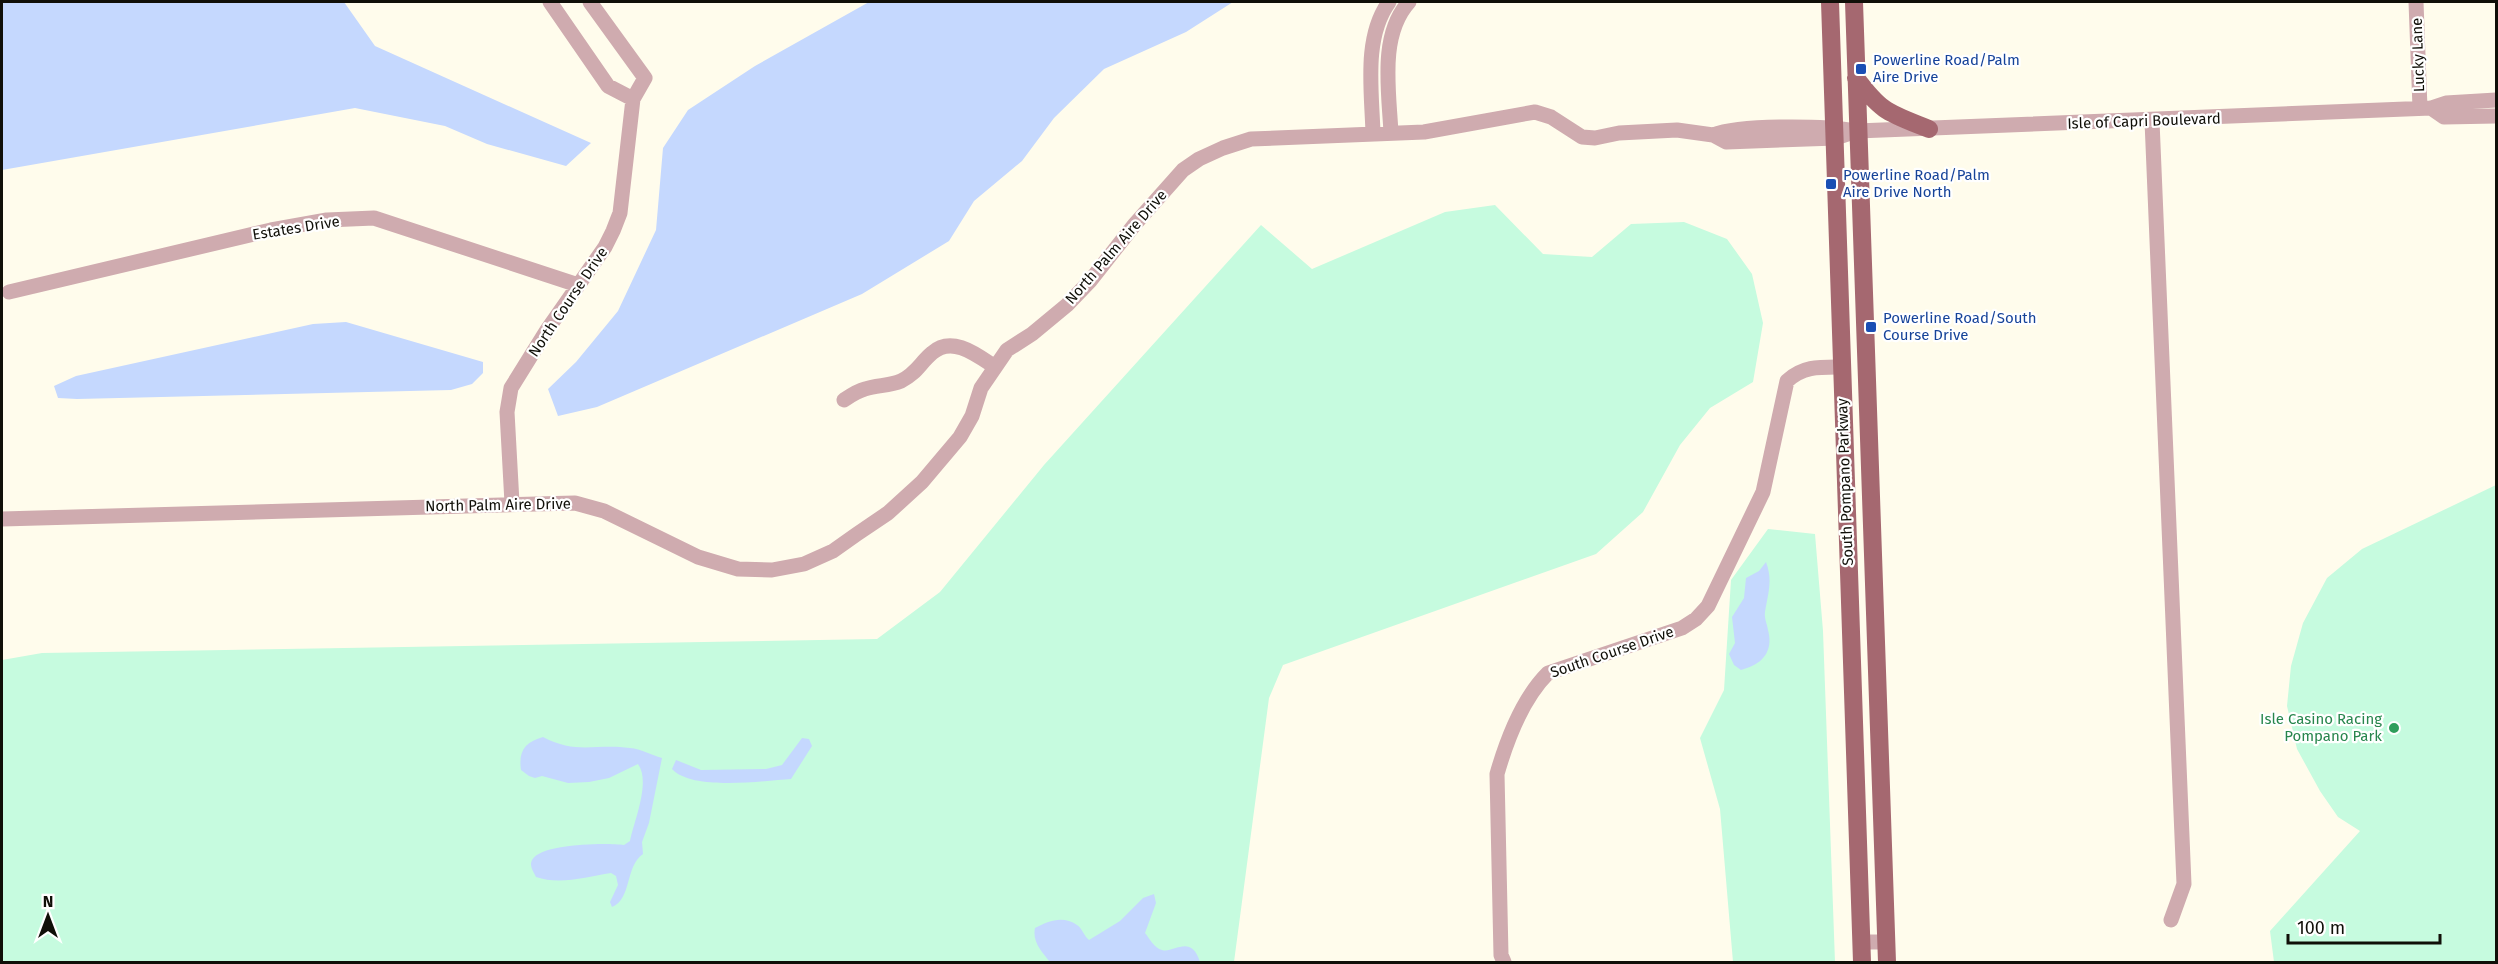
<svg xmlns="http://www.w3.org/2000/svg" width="2498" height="964" font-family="'Fira Sans',sans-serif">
  <rect width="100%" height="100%" fill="#fffcec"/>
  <path fill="#c6fbdf" d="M1495 205 1543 254 1592 257 1631 224 1684 222 1727 239 1752 274 1763 323 1753 382 1710 408 1680 445 1643 512 1596 554 1283 665 1269 698 1234 962H2V660L42 653 877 639 940 592 1044 465 1261 225 1312 269 1445 212Z
    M2496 485V962H2274L2270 931 2360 831 2338 817 2320 791 2297 749 2287 706 2291 666 2303 623 2327 578 2362 549Z
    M1768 529 1815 534 1823 631 1835 962H1733L1720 809 1700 738 1724 690 1731 580Z"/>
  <path fill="#c5d8fe" d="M2 2H344L375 46 591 143 566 166 487 144 445 126 355 108 2 170Z
    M869 2H1233L1186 32 1104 69 1054 118 1022 161 974 201 949 241 862 294 597 407 558 416 548 389 576 362 618 311 656 230 663 148 688 110 755 66Z
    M346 322 483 362V373L472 384 451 390 77 399 58 398 54 386 76 376 313 324Z
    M1766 562C1773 580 1768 594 1765 612 1764 619 1767 623 1768 630 1774 653 1761 665 1741 670L1734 665 1729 654 1735 643 1732 617 1744 598 1746 578 1759 571Z
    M543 737C577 755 596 743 630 748 641 749 651 755 662 758L649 823 642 842 643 854C625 866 632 899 612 907L610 902 618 885 616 876 611 873C587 877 559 885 536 877 533 871 529 866 532 860 542 843 607 843 624 845L630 841C634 821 651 782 638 764L609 778 589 782 568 783 542 776 535 778 529 776 521 770C518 750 526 742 543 737Z
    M802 738 809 739 812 746 791 779C762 781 692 791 672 769L676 760 701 770 766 769 782 765Z
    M1154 894 1156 903 1145 933C1150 939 1154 948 1162 950 1173 954 1191 933 1200 962H1050C1042 952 1032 942 1035 928 1048 921 1063 915 1077 925 1082 928 1084 936 1089 940L1120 921 1143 898Z"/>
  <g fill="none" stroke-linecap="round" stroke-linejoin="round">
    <path stroke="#cfabaf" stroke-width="15" d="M550 2 608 86 633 99
      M2416 2 2420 108
      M2431 108 2444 117 2496 116
      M2152 121 2184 884 2171 920
      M1391 133C1389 91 1379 35 1409 2
      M1373 134C1372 92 1363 38 1389 2
      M1713 135C1741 124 1826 126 1857 131L2431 108 2446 103 2496 100
      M9 292 271 230 327 220 374 218 578 285
      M844 400C850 396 857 391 865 389 877 385 889 386 901 381 917 373 920 363 932 353 952 335 977 355 995 367
      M512 503 507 412 511 388 547 330 605 247 613 231 620 213 633 99 645 78 590 2
      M2 519 575 503 604 511 698 557 738 569 772 570 804 564 833 551 857 534 888 513 922 482 960 437 972 416 981 388 1007 350 1032 334 1067 305 1090 281 1135 224 1183 170 1199 159 1223 148 1251 139 1424 132 1535 112 1551 117 1582 137 1595 138 1619 133 1677 130 1713 135 1726 142 1836 138 1857 131
      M1861 942H1886
      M1504 962 1501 955 1497 774C1507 739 1522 699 1548 673L1682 628 1696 619 1708 606 1763 492 1787 381C1803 366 1820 367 1841 367"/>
    <path stroke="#a56870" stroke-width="18" d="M1830 2 1862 962
      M1854 2 1887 962
      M1856 78C1882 113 1889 113 1929 129"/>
  </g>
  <g fill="#1a4fb4" stroke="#fff" stroke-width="2">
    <rect x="1855" y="63" width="12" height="12" rx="3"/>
    <rect x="1825" y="178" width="12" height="12" rx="3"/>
    <rect x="1865" y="321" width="12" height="12" rx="3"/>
  </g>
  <circle fill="#2e9e5b" stroke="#fff" stroke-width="2" cx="2394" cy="728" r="6"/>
  <g text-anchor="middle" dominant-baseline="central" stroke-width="4.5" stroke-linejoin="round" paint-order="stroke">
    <g font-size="15" fill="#100f08" stroke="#fff">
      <text transform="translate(2418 55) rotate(-92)">Lucky Lane</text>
      <text transform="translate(2144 121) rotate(-2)">Isle of Capri Boulevard</text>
      <text transform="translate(296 228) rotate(-9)">Estates Drive</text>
      <text transform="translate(1116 247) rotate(-49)">North Palm Aire Drive</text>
      <text transform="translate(568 302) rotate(-56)">North Course Drive</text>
      <text transform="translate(1845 482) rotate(-92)">South Pompano Parkway</text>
      <text transform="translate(498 505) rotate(-1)">North Palm Aire Drive</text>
      <text transform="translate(1612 652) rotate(-19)">South Course Drive</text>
    </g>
    <g font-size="15" fill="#164399" stroke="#fff" text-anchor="start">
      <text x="1873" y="60">Powerline Road/Palm<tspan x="1873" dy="17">Aire Drive</tspan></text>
      <text x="1843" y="175">Powerline Road/Palm<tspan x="1843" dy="17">Aire Drive North</tspan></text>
      <text x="1883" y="318">Powerline Road/South<tspan x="1883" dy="17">Course Drive</tspan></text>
    </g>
    <g font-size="15" fill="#27864d" stroke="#fff" text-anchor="end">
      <text x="2382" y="719">Isle Casino Racing<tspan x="2382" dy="17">Pompano Park</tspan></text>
    </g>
  </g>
  <rect width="2498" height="964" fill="none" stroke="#100f08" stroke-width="6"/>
  <g transform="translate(48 916)" stroke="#ffffff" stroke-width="4.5" paint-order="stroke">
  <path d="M0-4.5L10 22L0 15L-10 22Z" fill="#100f08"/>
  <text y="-9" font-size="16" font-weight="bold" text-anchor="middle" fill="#100f08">N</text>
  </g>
  <path d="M2288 934v9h152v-9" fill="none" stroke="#100f08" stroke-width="3"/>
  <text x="2297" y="934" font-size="18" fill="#100f08" stroke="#ffffff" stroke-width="4.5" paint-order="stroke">100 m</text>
</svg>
